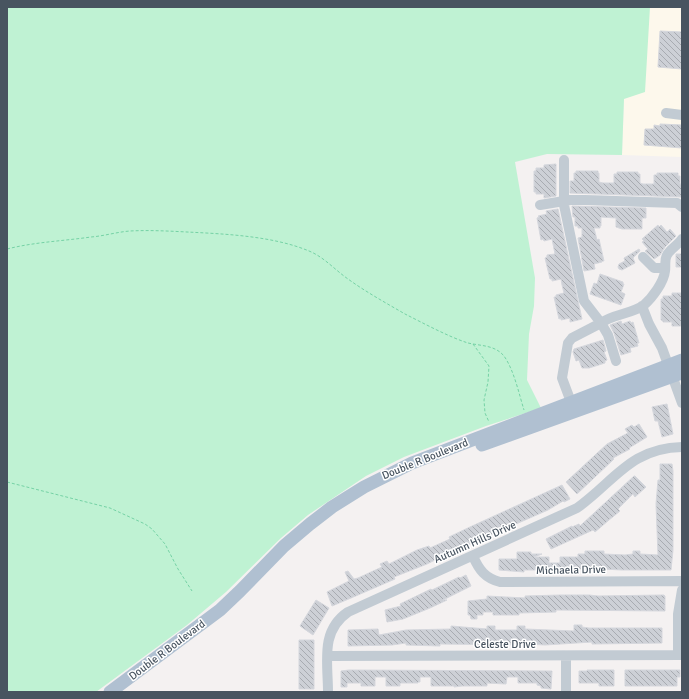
<svg xmlns="http://www.w3.org/2000/svg" width="689" height="699" font-family="Signika,sans-serif">
  <defs>
    <pattern id="building-back-hatch" width="6" height="6" patternUnits="userSpaceOnUse"><rect width="6" height="6" fill="#cdd0d6"/><path d="M-1 5l2 2M0 0l6 6M5-1l2 2" fill="none" stroke="#a8abb1"/></pattern>
  </defs>
  <rect width="100%" height="100%" fill="#f4f1f1"/>
  <path fill="#fdf8ec" d="M650 7H682V157L622 155 624 99Z"/>
  <path fill="#bff2d3" d="M7 7H650L645 92 624 99 622 155 547 154 515 162 535 278 534 306 529 334 527 380 541 408 486 426 404 457 366 476 308 515 281 538 226 592 187 625 96 692H7Z"/>
  <path fill="url(#building-back-hatch)" stroke="#d5d7dd" d="M660 31 682 32V69L658 67Z
    M660 124 682 125V148L644 145 645 129H654V125L660 126Z
    M556 164V196L544 198V194H536V192H534V171H536V168H544V165Z
    M576 171H598V173H599V182L603 183H614V174H617V172H638V174H640V183L643 184H654V175H657V173H678V176H680V184H682V197L570 193V181H574V173H576Z
    M572 206 646 208V218H642V229H622L616 227V218L601 217V226H600V228H594L597 240 599 239 604 261H602V262L594 264 595 269 584 271 578 238 582 237V228H578V226H575V217H573Z
    M558 209 582 319 570 322V318L561 320V318L559 319 554 297H556V295L564 293 562 285 561 279 552 281V279H550L545 258 547 257V255L555 254 552 239 544 241 543 239 541 240 537 218 539 217 538 216 547 214 546 211Z
    M658 225 659 227 661 225 667 232 670 229 676 236 665 247 660 255 654 259 645 251 648 249 642 242 644 241 642 239Z
    M639 249 640 251 633 258 635 263 622 270 619 269 618 267 619 264 625 261 624 258Z
    M676 254H682V267H676Z
    M600 274 623 282V284H624L621 292 625 294 621 305 590 294 594 283 597 284Z
    M672 293H682V326H672V322H663V321L661 320V299H663V296H672Z
    M621 321 622 324 630 321 631 323 633 322 639 343H637L638 346 630 348 631 352 621 355 614 333 610 325Z
    M603 340 606 351 604 352 607 360 605 361V363L589 368H582L579 360 576 361 573 352 574 349Z
    M667 404 673 434 662 437 658 421H655L652 407Z
    M639 424 647 437 629 448 630 449 613 458 614 459 577 494 566 482 607 444 628 433 625 429 632 425 634 427Z
    M660 464H672L673 471V550L671 570H622L603 569V570H585V569H566V570H524V572L499 570V559H517V552H531V554H542L534 557H549V563H560V557H578V554H585V551H604V554L625 555 633 554V551H640V554L658 555 656 504 658 480H660Z
    M634 476H635L646 487 635 497 633 494 618 509 620 511 609 520 595 532 593 530 551 549 546 539 572 526V527L579 524 580 526Z
    M562 485 570 499 564 502 563 501 548 510 443 556 427 564 394 577 395 579 351 598 332 606 327 592 349 581 345 572 348 571 354 579 358 578 382 567 380 564 387 561 389 564 417 550 429 546 430 548 450 539 449 537 470 527Z
    M466 575 471 586 443 600H447L430 608 403 619 387 622 385 610 401 606 400 604 431 589 432 590 459 577 460 578Z
    M561 595H589L598 596 664 595 665 596V611L556 610V612L519 613V615H493V612H483V615H477V619H471L470 615H468V601L487 599V596L525 598V596Z
    M316 600 329 608 313 635 300 626Z
    M574 625H582V627L589 628H662V643L592 644V642L545 645 528 644H524V645L440 644V646L406 645V643L392 645 348 646V630L378 629 379 635 406 630 451 629V626L487 629V626H495V630H517V626H525V629L574 631Z
    M299 640H314V689H299Z
    M349 670 552 671 551 689 541 688V686L537 685V683H518V677H507L506 684 487 683V686H462L454 687V686H431V677H420V682H418V683H400V686H386V677H375V686H361V683H347V687H341V671Z
    M587 670H614V686H599V683H579V671H587Z
    M625 670H680V677H677V686H625Z"/>
  <g fill="none" stroke-linecap="round" stroke-linejoin="round">
    <path stroke="#75d2a5" stroke-width="1" stroke-dasharray="3 2" stroke-linecap="butt" d="M7 249C35 242 63 241 91 237 104 236 117 232 130 231 149 230 168 231 187 232 226 234 273 236 309 251 324 257 335 270 348 279 366 292 386 303 405 314 423 323 449 337 468 343 481 346 495 345 504 356 514 370 519 394 524 410
      M473 344 489 366 488 382 484 400 485 413 489 422
      M7 482 110 508 145 524 152 529 165 544 178 569 192 591"/>
    <path stroke="#c2cbd3" stroke-width="10" d="M666 113 682 115
      M564 160V205L584 301 601 323C613 314 632 314 644 305 652 298 664 282 665 271 666 266 664 260 667 255 670 249 678 245 682 239
      M540 205 570 200H585L677 203 682 207
      M643 257 654 268H665
      M642 306 649 324 662 348 682 403
      M571 402 562 378 568 343 572 338 601 323 608 335 616 361
      M473 556C479 570 485 578 500 582L682 581
      M678 655V614L682 590
      M328 656 682 655
      M566 656V692
      M328 692C328 662 320 631 348 612L577 508C614 482 630 448 682 447"/>
    <path stroke="#b0c0d1" stroke-width="13" d="M482 445 682 373
      M110 692 220 610 240 591 284 546 310 524 332 507 364 487 412 463 682 360"/>
  </g>
  <g text-anchor="middle" dominant-baseline="central" stroke-width="3" stroke-linejoin="round" paint-order="stroke">
    <g font-size="11" fill="#485460" stroke="#fff">
      <text transform="translate(425 459) rotate(-22)">Double R Boulevard</text>
      <text transform="translate(475 542) rotate(-24)">Autumn Hills Drive</text>
      <text transform="translate(571 570) rotate(-1)">Michaela Drive</text>
      <text x="505" y="644">Celeste Drive</text>
      <text transform="translate(167 650) rotate(-37)">Double R Boulevard</text>
    </g>
  </g>
  <rect width="689" height="699" fill="none" stroke="#485460" stroke-width="16"/>
</svg>
